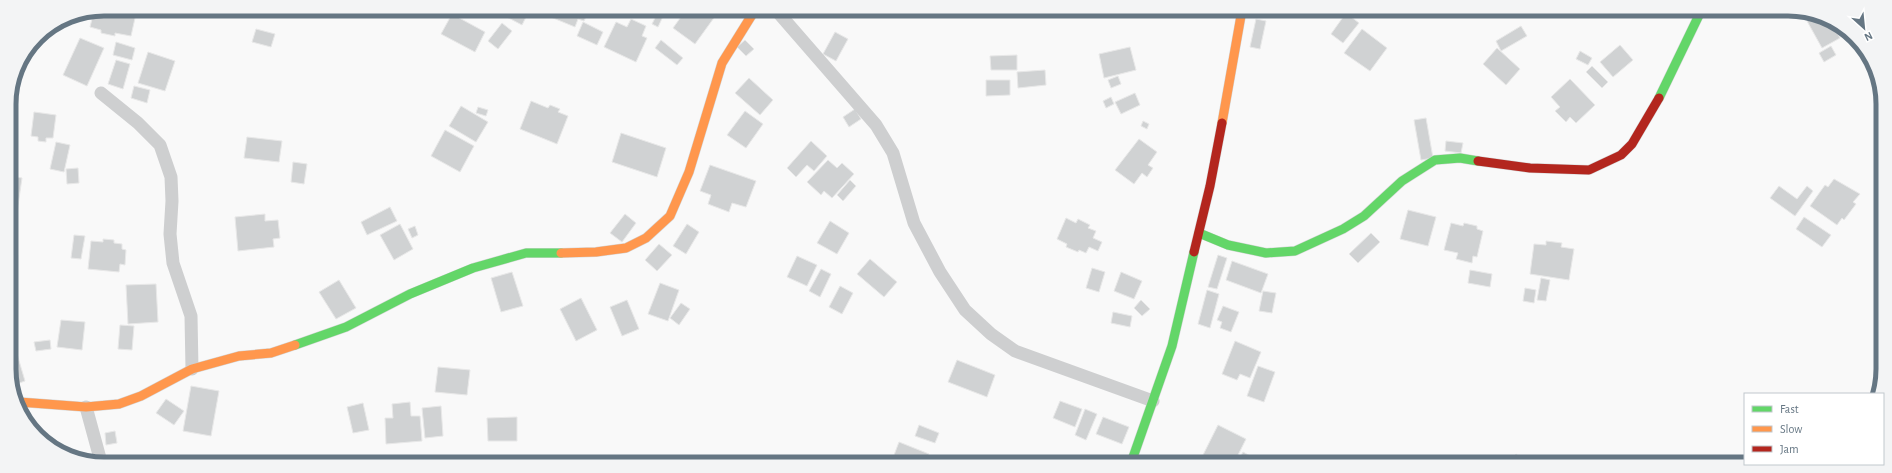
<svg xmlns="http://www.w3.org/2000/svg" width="1892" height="473" font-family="'Alegreya Sans',sans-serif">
  <rect width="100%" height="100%" fill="#f9f9f9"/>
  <path fill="#d0d2d3" stroke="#e8e8e8" d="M104 9H137L131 36 115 33V36L101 33V30L90 27 94 11Z
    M308 9H321L319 13Z
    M482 9H493L489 15Z
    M498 9H530L522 25 497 12Z
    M543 9 589 10 584 21 578 19 575 27 541 13Z
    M659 10 665 12 658 27 652 24Z
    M686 10H712L711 12 716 15 695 44 673 28Z
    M728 10H750L731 16Z
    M1346 13 1359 23 1343 43 1331 34Z
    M452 14 485 32 475 52 441 34Z
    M1816 16 1833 25 1840 38 1822 48 1807 21Z
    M631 19 646 26 642 36 647 38 636 62 604 47 616 22 627 27Z
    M1256 19 1266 21 1260 49 1250 47Z
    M583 22 603 32 597 45 577 36Z
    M502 23 512 31 498 49 488 41Z
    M1521 26 1527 36 1501 51 1496 41Z
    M256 29 275 34 271 47 252 42Z
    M1362 29 1387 48 1370 71 1344 53Z
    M835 32 848 39 836 61 823 54Z
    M80 38 104 48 87 86 63 75Z
    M661 40 683 58 677 65 655 48Z
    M745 40 754 49 746 56 737 47Z
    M116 42 135 48 132 60 113 55Z
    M1620 45 1633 60 1613 77 1600 62Z
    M1831 46 1836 55 1824 62 1819 53Z
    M1130 47 1136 70 1104 78 1099 54Z
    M1497 48 1520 69 1506 85 1483 64Z
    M1580 51 1592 58 1588 65 1576 59Z
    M148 52 175 61 165 91 138 83Z
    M1017 55V70H991L990 56Z
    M116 60 130 64 123 89 108 84Z
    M1592 66 1608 82 1602 88 1586 72Z
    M1045 70 1046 85 1018 88 1017 72Z
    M1118 76 1121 84 1111 88 1108 80Z
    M749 78 773 100 760 115 735 93Z
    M1570 79 1595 105 1576 123 1570 117 1566 122 1555 111 1560 107 1551 97Z
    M986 80H1010V95L986 96Z
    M134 86 150 90 147 103 131 98Z
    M1135 93 1140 105 1121 114 1115 102Z
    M1111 97 1114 104 1106 108 1103 101Z
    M531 101 548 108 550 105 560 109 558 112 568 116 557 144 520 129Z
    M461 106 488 122 476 142 449 126Z
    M478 107 488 110 486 116 476 113Z
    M855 109 861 119 849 127 843 117Z
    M745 111 763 124 746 148 727 135Z
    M34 112 56 115 53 138H46V142L38 141V137L31 136Z
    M1426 118 1433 158 1421 160 1414 120Z
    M1143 121 1149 124 1147 129 1141 126Z
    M445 130 474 146 460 172 431 156Z
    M621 133 666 148 657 177 612 162Z
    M247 137 282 141 279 162 244 158Z
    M1139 139 1157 152 1148 165 1153 168 1147 177 1142 173 1134 184 1115 170Z
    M811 141 827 156 814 171 807 165 796 177 787 168Z
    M1446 141 1463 143 1461 153 1445 151Z
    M56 142 70 145 64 172 50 169Z
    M828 160 837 168 842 163 854 174 832 198 824 191 821 195 807 182Z
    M293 162 307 164 304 184 291 182Z
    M710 165 756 181 746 207 732 203 729 212 708 204 711 195 700 191Z
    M78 168 79 183 67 184 66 169Z
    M10 176 22 178 17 212 10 211Z
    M1834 179 1860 194 1853 202 1856 204 1844 220 1842 218 1837 225 1810 206 1825 185 1828 187Z
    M850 180 856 186 843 201 837 195Z
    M1779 186 1797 199 1807 186 1813 191 1795 216 1770 198Z
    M390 207 397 221 367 235 361 222Z
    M1408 210 1436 217 1428 246 1400 239Z
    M265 214V221L278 220 280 238 273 239 274 247 238 251 235 217Z
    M625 214 636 223 622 242 610 233Z
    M1804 217 1831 235 1822 247 1796 229Z
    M1066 218 1076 223 1078 219 1090 225 1088 228 1096 231 1093 238 1102 242 1098 251 1089 247 1086 253 1079 250 1078 252 1066 247 1067 244 1057 239Z
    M830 221 849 233 837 254 817 243Z
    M1451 223 1463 226 1464 223 1477 226V229L1483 231 1477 257 1473 256 1472 263 1456 259 1458 253 1444 250Z
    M400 224 413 249 394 260 380 235Z
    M687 224 699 232 686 254 673 246Z
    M415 226 418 235 412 238 408 229Z
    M1371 233 1380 242 1358 263 1349 254Z
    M74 235 85 236 81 259 71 258Z
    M103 239 114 240V243L122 244V249L126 250 125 265 120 264 119 272 88 269 91 241 103 242Z
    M1546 241 1562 243 1561 247 1574 249 1569 280 1530 274 1534 244 1546 245Z
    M659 244 672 255 657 271 645 260Z
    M1218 255 1227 258 1217 289 1208 287Z
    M797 256 817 265 807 286 787 277Z
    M870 259 897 282 884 297 857 274Z
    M1232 261 1268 274 1261 293 1226 280Z
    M1092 268 1105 272 1099 292 1086 288Z
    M821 269 831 274 820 297 809 291Z
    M1470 270 1492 274 1490 287 1468 283Z
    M512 272 523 306 501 312 491 278Z
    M1121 272 1142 281 1134 299 1114 291Z
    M1541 278 1550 280 1546 301 1537 300Z
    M339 280 356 308 336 319 319 292Z
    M660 283 679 290 668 321 648 314Z
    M156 284 158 322 128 324 126 285Z
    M840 286 853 293 842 314 829 307Z
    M1525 288 1536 290 1534 303 1523 301Z
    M1207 290 1219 294 1210 328 1198 324Z
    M1263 291 1276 293 1272 313 1259 311Z
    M581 298 597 330 576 341 560 309Z
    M627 300 639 329 622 336 610 307Z
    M1141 300 1150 309 1142 316 1134 308Z
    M681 303 690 309 679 325 670 318Z
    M1223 306 1239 312 1231 332 1220 328 1222 322 1217 320Z
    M1113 312 1132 316 1130 327 1111 323Z
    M61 320 85 322 82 350 57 347Z
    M120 325 134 326 132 350 118 349Z
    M50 340 51 349 36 351 34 342Z
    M1235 341 1261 352 1250 378 1240 374 1237 380 1222 374Z
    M17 354 25 381 11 386V356Z
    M957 360 995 375 987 397 948 382Z
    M1258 366 1275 372 1264 402 1247 396Z
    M438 367 470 370 467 395 435 392Z
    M191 386 219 391 211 436 183 431Z
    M166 399 184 411 174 425 156 413Z
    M1060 401 1082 409 1075 427 1053 418Z
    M410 402 411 416H420L422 441 386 444 385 418H393L392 404Z
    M363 403 369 430 353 433 347 407Z
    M441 406 443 436 425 438 422 408Z
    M1085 409 1097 414 1086 440 1075 435Z
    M517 417V441H488L487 418Z
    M1103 417 1129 427 1122 444 1096 434Z
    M919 425 939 433 935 443 915 436Z
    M1218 425 1246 439 1234 463H1199Z
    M115 431 117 443 106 445 105 433Z
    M899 442 929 454 925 463H891Z
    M1243 452 1259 461 1258 463H1237Z
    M1516 454 1528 464H1508Z
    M1402 458 1409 463H1398Z"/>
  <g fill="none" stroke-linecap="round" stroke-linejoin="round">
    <g stroke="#d5d6d7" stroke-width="10">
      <path id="fast" d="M1659 98 1701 11
        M1199 233 1228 245 1266 253 1295 251 1343 229 1364 216 1402 181 1435 160 1460 158 1478 161
        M295 345 346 327 410 294 473 268 526 253H561
        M1131 463 1172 346 1194 252"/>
    </g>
    <g stroke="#d5d6d7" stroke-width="10">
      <path id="slow" d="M1222 123 1242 10
        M561 253 596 252 626 248 646 238 670 216 689 172 722 63 755 10
        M19 402 86 407 119 404 141 396 192 369 239 356 271 353 295 345"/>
    </g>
    <g stroke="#d5d6d7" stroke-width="10">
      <path id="jam" d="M1478 161 1530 168 1589 170 1621 155 1632 144 1659 98
        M1194 252 1210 186 1222 123"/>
    </g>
    <path stroke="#cecfd0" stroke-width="13" d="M776 10 876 125 893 153 914 223 940 272 965 310 991 334 1015 351 1153 401
      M101 93 138 123 160 145 171 177 172 201 170 234 173 263 191 316 192 369
      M86 407 101 462"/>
    <use href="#fast" stroke="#63d668" stroke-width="9"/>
    <use href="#slow" stroke="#ff974d" stroke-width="9"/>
    <use href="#jam" stroke="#b3261e" stroke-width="9"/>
  </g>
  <path d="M0 0H1892V473H0ZM104 16H1788A88 88 0 0 1 1876 104V369A88 88 0 0 1 1788 457H104A88 88 0 0 1 16 369V104A88 88 0 0 1 104 16Z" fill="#f3f4f5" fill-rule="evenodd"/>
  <path fill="none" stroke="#657683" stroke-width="5" d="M104 16H1788A88 88 0 0 1 1876 104V369A88 88 0 0 1 1788 457H104A88 88 0 0 1 16 369V104A88 88 0 0 1 104 16Z"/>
  <rect x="1744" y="393" width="140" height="72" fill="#ffffff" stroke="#c1c8cd"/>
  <rect x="1752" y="406" width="20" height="6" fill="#63d668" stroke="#c1c8cd"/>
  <text x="1780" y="413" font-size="12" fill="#657683">Fast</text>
  <rect x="1752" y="426" width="20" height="6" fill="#ff974d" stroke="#c1c8cd"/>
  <text x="1780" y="433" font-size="12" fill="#657683">Slow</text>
  <rect x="1752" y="446" width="20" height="6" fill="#b3261e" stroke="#c1c8cd"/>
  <text x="1780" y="453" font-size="12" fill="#657683">Jam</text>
  <g transform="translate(1864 28) rotate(153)" stroke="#ffffff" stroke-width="3" paint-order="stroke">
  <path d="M0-3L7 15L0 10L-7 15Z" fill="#657683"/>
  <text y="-6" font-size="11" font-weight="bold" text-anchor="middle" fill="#657683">N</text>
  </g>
</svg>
